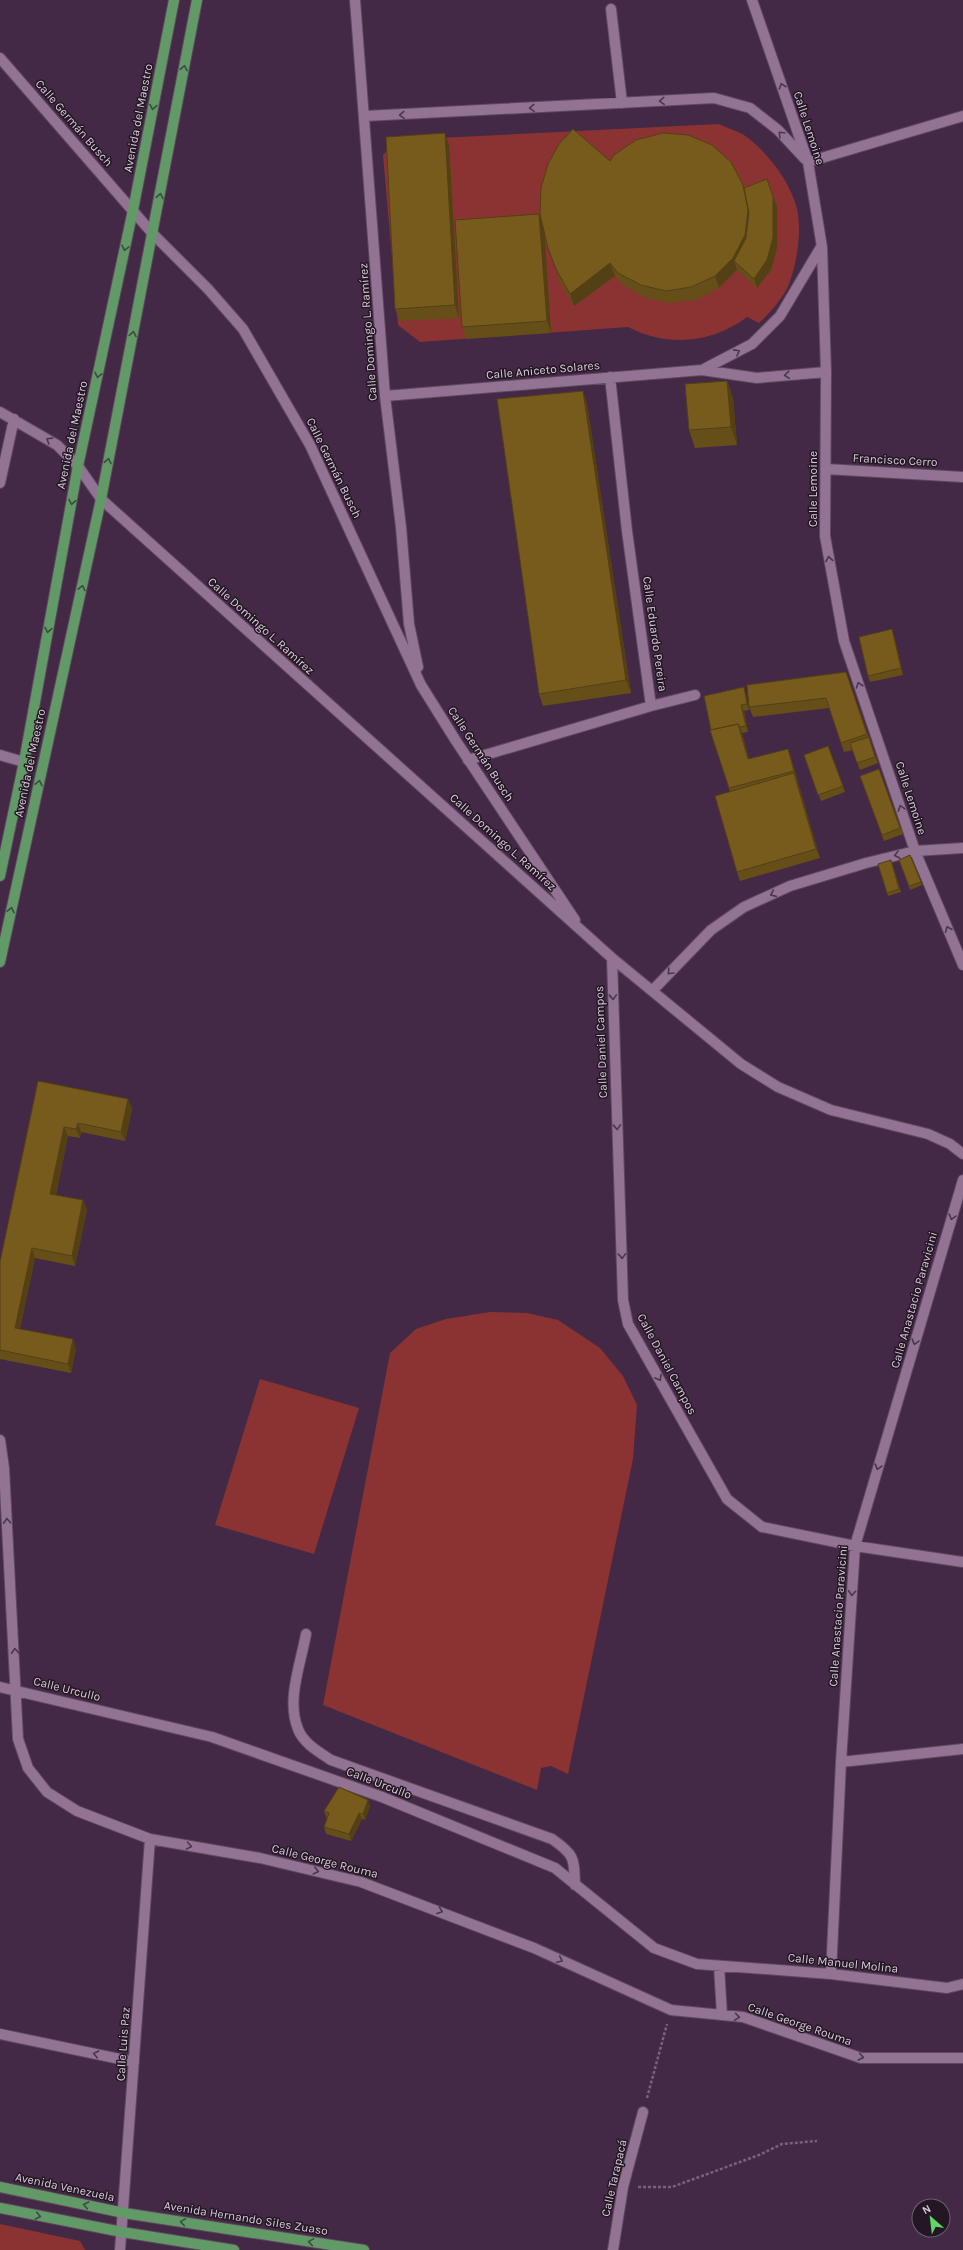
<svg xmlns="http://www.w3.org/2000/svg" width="963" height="2250" font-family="Karla,sans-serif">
  <rect width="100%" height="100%" fill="#432945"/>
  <path fill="#8b3332" d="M719 124C727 128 737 131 744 135 767 151 790 181 797 209 802 231 797 263 789 284 784 297 770 313 759 323L747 317C711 344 667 347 628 327L420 342 398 325 383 155 398 140Z
    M490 1312 527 1313 558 1320 600 1348 623 1376 637 1405 633 1459 568 1774 551 1766 541 1768 537 1790 323 1705 390 1353 416 1329 446 1319Z
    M260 1379 359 1408 314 1554 215 1525Z
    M0 2224 80 2241 85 2250H0Z"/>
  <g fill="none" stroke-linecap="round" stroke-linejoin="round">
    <g stroke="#5f4860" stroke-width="12">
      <path id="minor" d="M355 0 385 396 401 527 409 624 418 667
        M752 0 808 162 822 247 826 372 825 536 844 641 915 851 963 965
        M611 9 622 103
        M0 58 153 234 208 289 243 329 310 445 421 685 456 741 575 920
        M365 116 714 98 750 108 778 130 805 159
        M808 162 963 116
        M702 370 752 344 780 316 821 247
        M385 396 702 370 757 378 826 372
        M0 412 57 445 78 466 101 499 612 958 741 1064 778 1087 831 1110 928 1134 950 1144 963 1154
        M826 469 963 477
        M0 483 14 419
        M651 706 695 695
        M0 755 24 762
        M468 760 651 706 627 531 610 377
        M612 958 623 1300 628 1324 727 1499 762 1527 855 1546 963 1562
        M652 991 711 930 744 907 790 886 866 863 915 851 963 848
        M0 1440 4 1468 18 1739 28 1768 47 1792 77 1811 150 1839 260 1858 361 1882 534 1948 671 2010 743 2017 861 2058H963
        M306 1634C301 1663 286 1700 298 1729 303 1743 319 1752 331 1760L552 1839C575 1855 574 1858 575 1885
        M0 1687 212 1737 382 1797 555 1868 654 1948 697 1964 831 1974 947 1988 963 1984
        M841 1762 963 1749
        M719 1966 722 2015
        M831 1974 841 1762 855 1546 963 1180
        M0 2034 134 2062
        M120 2250 150 1839
        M613 2250 623 2187 643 2112"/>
    </g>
    <g stroke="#5f4860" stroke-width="12">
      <path id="major" d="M0 876 24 762 78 466 133 210 174 0
        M0 962 101 499 197 0
        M0 2187 124 2213 364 2250
        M0 2208 122 2232 234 2250"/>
    </g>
    <path stroke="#79627a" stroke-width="2.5" stroke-dasharray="3 2" stroke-linecap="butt" d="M647 2098 667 2024
      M638 2187H672L759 2155 782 2144 817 2141"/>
    <use href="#minor" stroke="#927394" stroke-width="10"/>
    <use href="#major" stroke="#629a67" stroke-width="10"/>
  </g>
  <path fill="#664e18" d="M449 145 459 318 400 321 395 309Z
    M610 161 744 188 767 179 777 206V248L771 270 757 288 737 270 719 288 696 300 670 303 645 298 623 285 615 276 574 306 560 282 548 248 544 233 551 333 466 339 462 327 539 214 541 219Z
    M727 381 733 398 737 445 695 448 689 430Z
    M583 391 587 404 631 693 543 706 539 694Z
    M892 629 894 636 903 675 870 682 868 676Z
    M846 672 878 763 860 770 852 750 844 752 829 708 753 717 749 707Z
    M746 694 749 710 744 711 748 732 742 733 749 759 788 749 791 758 820 858 740 881 737 872 730 792 710 730Z
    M828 746 845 792 821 801 804 755Z
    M879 769 903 834 884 841 860 776Z
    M910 855 922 885 910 890 899 860Z
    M891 860 901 892 888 896 878 864Z
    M38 1081 128 1099 132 1109 125 1141 81 1132 80 1138 68 1136 56 1195 83 1200 87 1210 75 1266 35 1258 20 1329 76 1349 71 1373 0 1359V1262Z
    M370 1806 365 1820 362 1819 351 1841 326 1834 324 1827 327 1818 326 1817 324 1811Z"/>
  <path fill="#534014" d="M445 133 449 145 459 318 455 305Z
    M743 185 748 197 753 222 749 248 734 261 737 270 719 288 715 276Z
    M773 197 777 206V248L771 270 757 288 754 279Z
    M539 214 544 226 551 333 547 321Z
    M610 263 615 276 574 306 570 294Z
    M727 381 733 398 737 445 731 427Z
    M583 391 587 404 631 693 626 680Z
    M892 629 894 636 903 675 901 668Z
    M744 687 746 694 749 710 747 704Z
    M741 705 744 711 748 732 746 726Z
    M738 724 742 733 751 768 748 759Z
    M788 749 791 758 798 781 794 771Z
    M794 773 798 783 820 858 816 849Z
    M128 1099 132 1109 125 1141 121 1132Z
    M78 1123 81 1132 80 1138 76 1129Z
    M64 1127 68 1136 54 1203 50 1194Z
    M83 1200 87 1210 75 1266 72 1256Z
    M32 1248 35 1258 18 1337 15 1328Z
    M73 1339 76 1349 71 1373 68 1364Z
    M368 1800 370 1806 365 1820 363 1814Z
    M359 1813 362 1819 351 1841 349 1834Z"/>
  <path fill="#775b1c" stroke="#534014" d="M573 129 610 161 614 155 636 140 663 133 688 135 712 145 731 162 743 185 748 210 745 235 733 258 715 276 691 287 666 291 641 285 618 273 610 263 570 294 556 269 548 248 540 214 541 188 548 164 559 144Z
    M445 133 455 305 395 309 386 137Z
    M767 179 773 197V238L767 260 754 279 734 261 746 238 749 213 744 188Z
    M539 214 547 321 462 327 455 220Z
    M727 381 731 427 689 430 685 384Z
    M583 391 626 680 539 694 497 399Z
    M892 629 901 668 868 676 859 637Z
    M846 672 867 734 841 743 826 698 749 707 747 685Z
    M744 687 747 704 741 705 746 726 740 727 738 724 711 730 704 696Z
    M738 724 748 759 788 749 794 771 729 788 710 730Z
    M869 737 875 757 857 763 850 743Z
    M828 746 843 786 818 795 804 755Z
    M879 769 900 828 882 835 860 776Z
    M794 773 816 849 737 872 715 796Z
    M910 855 921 882 909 886 899 860Z
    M891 860 899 889 887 893 878 864Z
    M38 1081 128 1099 121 1132 78 1123 76 1129 64 1127 50 1194 83 1200 72 1256 32 1248 15 1328 73 1339 68 1364 0 1350V1262Z
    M339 1787 368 1800 363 1814 359 1813 349 1834 324 1827 329 1813 324 1811Z"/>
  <defs><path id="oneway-chevron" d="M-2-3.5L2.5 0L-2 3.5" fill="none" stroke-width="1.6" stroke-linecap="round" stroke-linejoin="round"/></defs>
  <g stroke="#3c4b3f">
    <use href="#oneway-chevron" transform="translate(184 68) rotate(-79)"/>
    <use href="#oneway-chevron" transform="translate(153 107) rotate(101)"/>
    <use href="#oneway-chevron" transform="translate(160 196) rotate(-79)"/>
    <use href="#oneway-chevron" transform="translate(125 248) rotate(102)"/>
    <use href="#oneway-chevron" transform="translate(133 334) rotate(-79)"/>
    <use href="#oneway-chevron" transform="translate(98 375) rotate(102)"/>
    <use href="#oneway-chevron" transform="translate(108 461) rotate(-79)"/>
    <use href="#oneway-chevron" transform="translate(72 502) rotate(100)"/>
    <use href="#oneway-chevron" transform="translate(82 588) rotate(-78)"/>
    <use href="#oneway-chevron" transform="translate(48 630) rotate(100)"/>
    <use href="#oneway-chevron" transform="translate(39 783) rotate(-78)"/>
    <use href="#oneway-chevron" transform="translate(11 910) rotate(-78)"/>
    <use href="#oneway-chevron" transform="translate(86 2205) rotate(-168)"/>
    <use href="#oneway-chevron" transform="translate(38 2216) rotate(11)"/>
    <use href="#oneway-chevron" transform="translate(183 2222) rotate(-171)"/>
    <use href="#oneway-chevron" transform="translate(311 2242) rotate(-171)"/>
  </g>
  <g stroke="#4a374b">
    <use href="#oneway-chevron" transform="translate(782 86) rotate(-109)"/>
    <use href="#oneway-chevron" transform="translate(662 101) rotate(177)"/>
    <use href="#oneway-chevron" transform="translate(532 108) rotate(177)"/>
    <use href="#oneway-chevron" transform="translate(402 115) rotate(177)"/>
    <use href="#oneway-chevron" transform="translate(781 134) rotate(-135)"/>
    <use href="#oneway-chevron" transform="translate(737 352) rotate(-28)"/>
    <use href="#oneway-chevron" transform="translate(787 375) rotate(175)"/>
    <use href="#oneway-chevron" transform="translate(49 440) rotate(-148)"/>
    <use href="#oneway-chevron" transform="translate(829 559) rotate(-100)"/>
    <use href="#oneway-chevron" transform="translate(859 685) rotate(-109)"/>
    <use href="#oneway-chevron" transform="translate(901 808) rotate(-108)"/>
    <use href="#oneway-chevron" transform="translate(897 855) rotate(166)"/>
    <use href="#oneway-chevron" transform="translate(773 894) rotate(156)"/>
    <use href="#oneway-chevron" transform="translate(948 929) rotate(-113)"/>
    <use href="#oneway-chevron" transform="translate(670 972) rotate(134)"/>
    <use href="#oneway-chevron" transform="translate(613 997) rotate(88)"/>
    <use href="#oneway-chevron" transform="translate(617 1127) rotate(88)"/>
    <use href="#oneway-chevron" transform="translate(952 1217) rotate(106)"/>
    <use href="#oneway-chevron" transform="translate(622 1256) rotate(88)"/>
    <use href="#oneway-chevron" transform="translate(915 1342) rotate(106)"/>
    <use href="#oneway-chevron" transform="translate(659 1378) rotate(61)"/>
    <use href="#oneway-chevron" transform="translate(878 1467) rotate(106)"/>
    <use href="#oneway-chevron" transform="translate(7 1521) rotate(-93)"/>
    <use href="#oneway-chevron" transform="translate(852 1593) rotate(94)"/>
    <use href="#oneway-chevron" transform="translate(15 1651) rotate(-93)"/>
    <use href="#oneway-chevron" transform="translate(189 1846) rotate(10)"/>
    <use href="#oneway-chevron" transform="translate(316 1871) rotate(13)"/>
    <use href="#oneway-chevron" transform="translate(440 1911) rotate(20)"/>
    <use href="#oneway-chevron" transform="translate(560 1960) rotate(25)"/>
    <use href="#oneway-chevron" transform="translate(737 2017) rotate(8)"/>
    <use href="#oneway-chevron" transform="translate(96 2054) rotate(-168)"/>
    <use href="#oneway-chevron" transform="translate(861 2057) rotate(11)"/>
  </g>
  <g text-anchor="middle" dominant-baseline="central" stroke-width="3" stroke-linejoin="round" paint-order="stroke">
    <g font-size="12" fill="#dccbdc" stroke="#231724">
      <text transform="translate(138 118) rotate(-79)">Avenida del Maestro</text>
      <text transform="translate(74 123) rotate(49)">Calle Germán Busch</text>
      <text transform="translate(809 128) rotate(72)">Calle Lemoine</text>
      <text transform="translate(368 332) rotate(-94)">Calle Domingo L. Ramírez</text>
      <text transform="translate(543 370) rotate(-5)">Calle Aniceto Solares</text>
      <text transform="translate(72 435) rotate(-78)">Avenida del Maestro</text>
      <text transform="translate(895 460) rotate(3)">Francisco Cerro</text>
      <text transform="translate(334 468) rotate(64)">Calle Germán Busch</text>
      <text transform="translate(813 489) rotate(-90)">Calle Lemoine</text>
      <text transform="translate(261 626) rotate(42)">Calle Domingo L. Ramírez</text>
      <text transform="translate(655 634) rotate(82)">Calle Eduardo Pereira</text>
      <text transform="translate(481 754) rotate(57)">Calle Germán Busch</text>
      <text transform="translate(30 763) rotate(-78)">Avenida del Maestro</text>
      <text transform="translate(911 798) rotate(72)">Calle Lemoine</text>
      <text transform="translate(503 842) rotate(42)">Calle Domingo L. Ramírez</text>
      <text transform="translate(601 1042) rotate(-92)">Calle Daniel Campos</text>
      <text transform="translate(914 1300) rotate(-74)">Calle Anastacio Paravicini</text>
      <text transform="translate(667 1364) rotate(62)">Calle Daniel Campos</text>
      <text transform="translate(838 1616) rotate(-86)">Calle Anastacio Paravicini</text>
      <text transform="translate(67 1689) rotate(14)">Calle Urcullo</text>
      <text transform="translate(379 1783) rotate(21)">Calle Urcullo</text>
      <text transform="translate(325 1861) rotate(14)">Calle George Rouma</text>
      <text transform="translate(843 1963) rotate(6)">Calle Manuel Molina</text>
      <text transform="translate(800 2024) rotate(19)">Calle George Rouma</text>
      <text transform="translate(123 2044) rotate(-86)">Calle Luis Paz</text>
      <text transform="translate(614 2178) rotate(-77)">Calle Tarapacá</text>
      <text transform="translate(65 2187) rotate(12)">Avenida Venezuela</text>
      <text transform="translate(246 2218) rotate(9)">Avenida Hernando Siles Zuaso</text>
    </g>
  </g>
  <g transform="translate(931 2218) rotate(332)"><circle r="19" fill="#231724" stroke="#6d5f6e"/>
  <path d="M0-3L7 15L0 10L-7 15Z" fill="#64d468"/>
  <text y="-6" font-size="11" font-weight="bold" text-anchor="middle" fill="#dccbdc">N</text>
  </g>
</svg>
